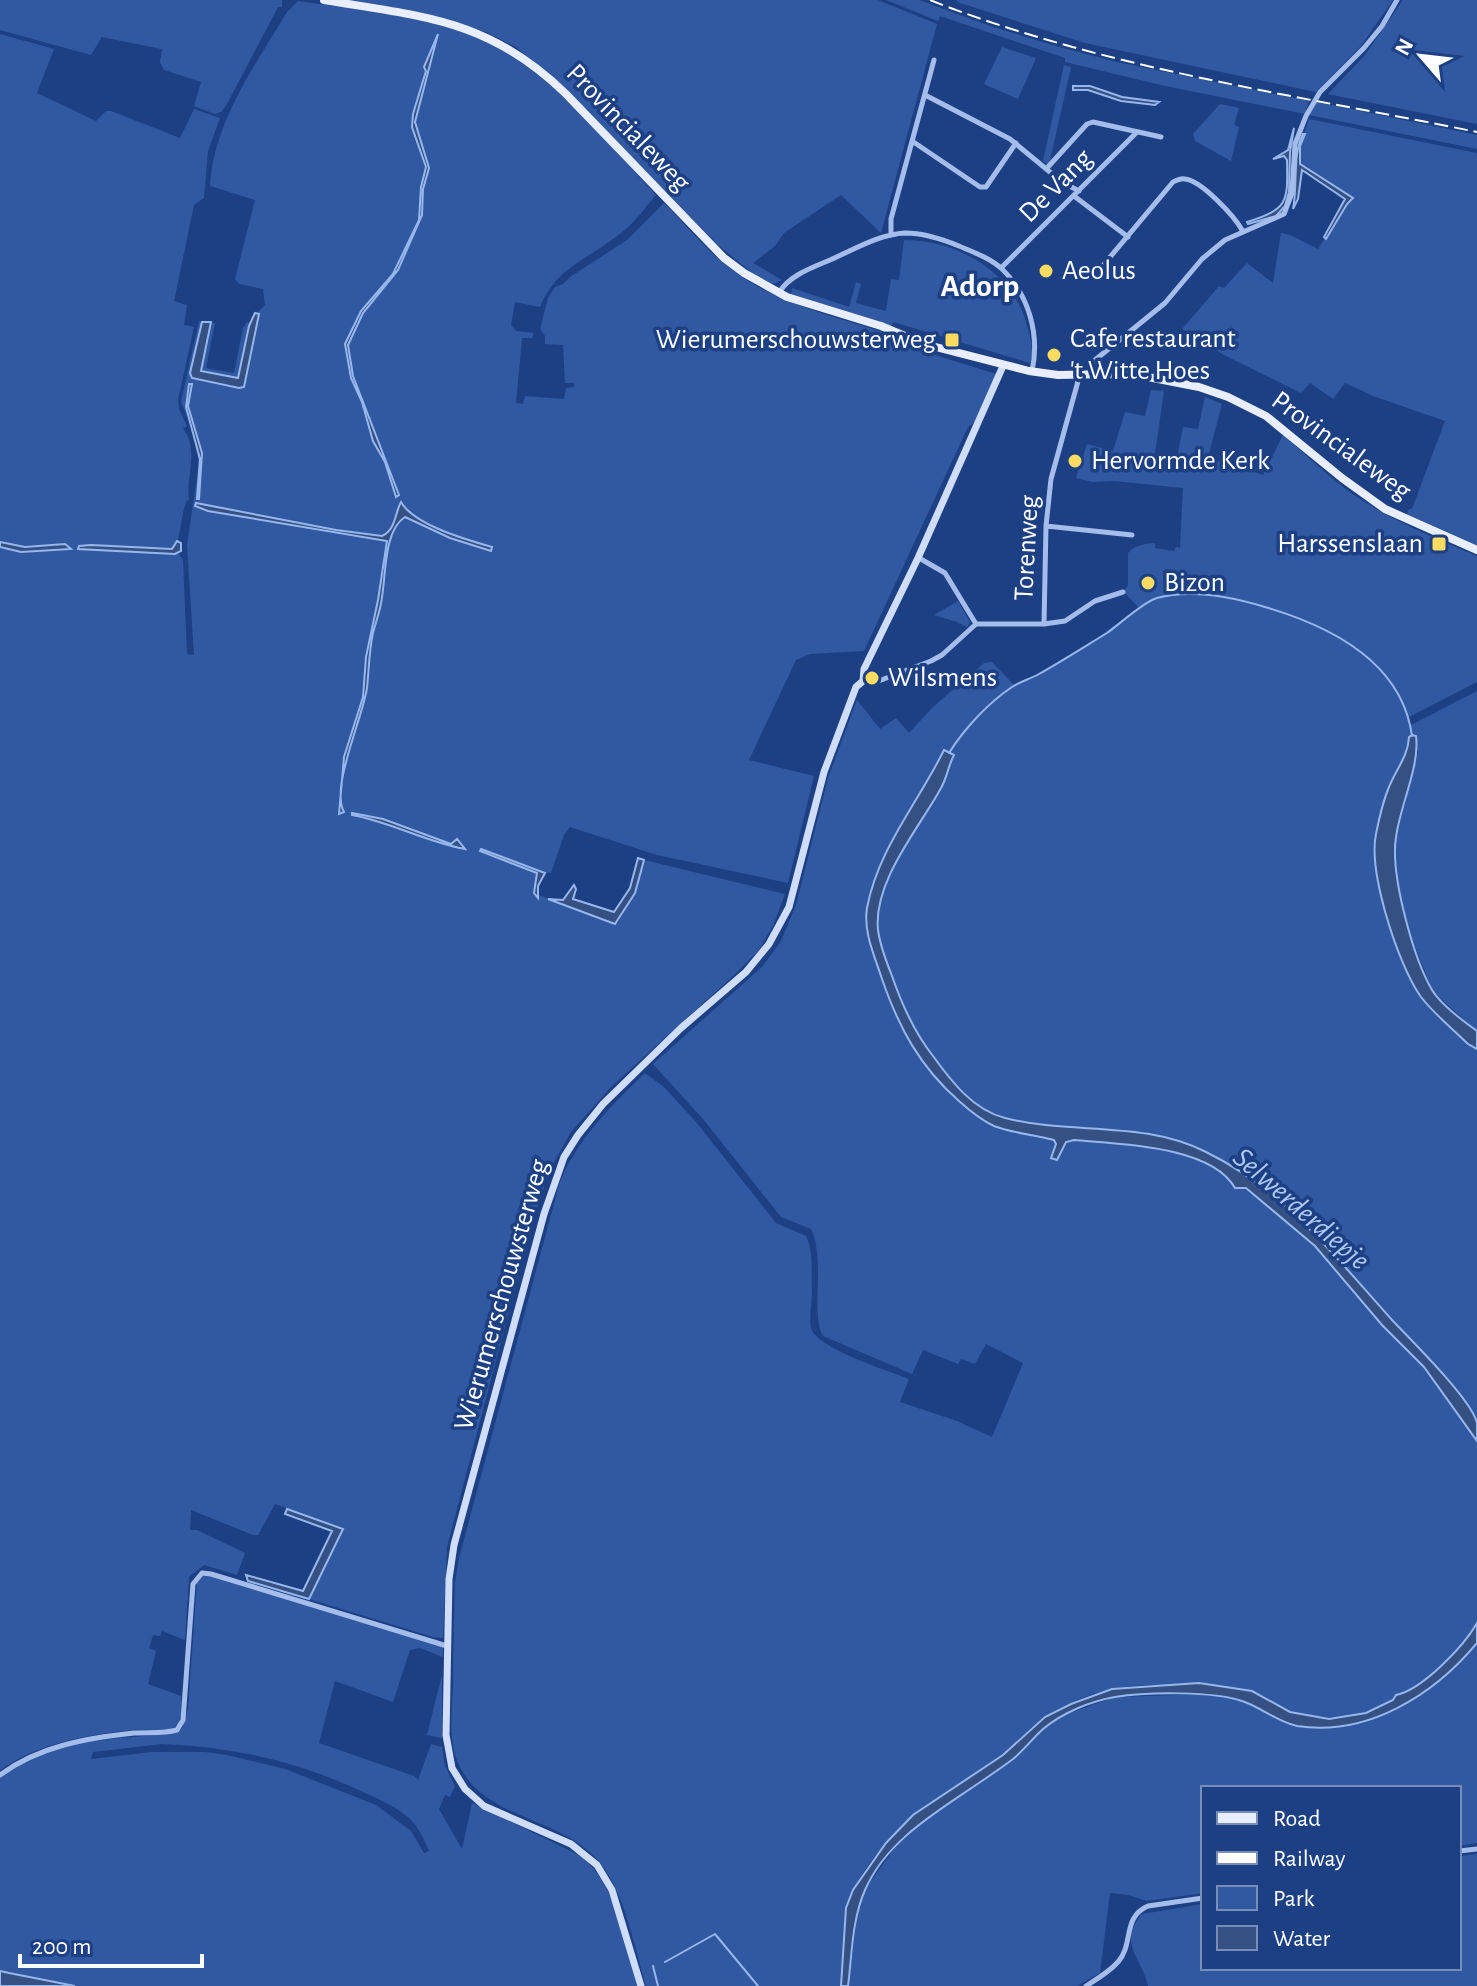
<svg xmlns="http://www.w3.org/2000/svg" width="1477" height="1986" font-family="'Alegreya Sans',sans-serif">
  <rect width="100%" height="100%" fill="#1d4085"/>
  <path fill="#3059a2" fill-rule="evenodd" d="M0 0H282V7H278L227 104 221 112 215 114 194 106 201 82 164 70 160 62 162 49 102 37 91 55 0 30Z
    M348 0H878L937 24 881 233 841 195 784 233 775 246 753 263 782 280 773 284 755 275 718 245 574 98 516 47 486 32 438 17Z
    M886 0H919L993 27 1059 47 1117 62 1309 101 1305 114 1165 86 1065 62V58L940 16 938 21Z
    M957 0H1393L1361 46 1316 92 1085 43 957 2Z
    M1403 0H1477V124L1328 94 1365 55Z
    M298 1C344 8 392 11 438 23 533 48 591 126 656 195 643 210 634 224 617 236 586 260 556 268 540 307L515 302 511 325 516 331 534 333 532 338H522L516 403 523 404 525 396 564 399 566 388 574 387V383H565L563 345 545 344V336L540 329 548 298 555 287 563 284 570 277 627 240 664 203C687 226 708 253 735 272 780 305 836 317 889 334L887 340 996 374 976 421 968 427 864 651 810 654 796 660 749 760 814 776 788 883 657 855 570 827 564 835 551 873 540 872 536 894 612 923H618L635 893 644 860 785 894 773 926 758 951 732 977 611 1087 571 1132 549 1171 528 1238 447 1547 443 1638 433 1637 309 1599 343 1529 340 1527 275 1504 258 1535H253L191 1510 190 1530H197L245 1553 237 1575 204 1565 189 1577 185 1640 162 1631 160 1636 153 1635 149 1648 156 1651 148 1684 181 1696V1715L177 1727C163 1732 147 1729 133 1730 86 1735 39 1743 0 1770V547L21 552 71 549 65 544 25 547 0 542V34L54 49 37 93 96 121 106 111H111L180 138 194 109 220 118 208 151 204 198 194 205 174 301 187 305 184 325 194 327 178 400 179 409 187 426 183 428C200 452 185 477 189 501L187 500C179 520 183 536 172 549L91 545 78 547 179 554 183 560 187 654 194 655 187 545 199 464 194 434 181 402 199 321 202 322 190 372 194 379 239 388 244 387 259 315 257 313 265 305 263 289 239 284 235 279 255 200 210 186C214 121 255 66 287 12ZM197 503 336 530 382 536C394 531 398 515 398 504 425 527 459 536 492 548L491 551 450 538 405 517 401 518 391 539 387 541 208 511Z
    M1002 47 1036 58 1018 99 984 84Z
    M1064 65 1071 67 1049 165 1043 161Z
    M1317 102 1477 135V149L1309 115Z
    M1220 104 1239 108 1234 125 1239 127 1231 161 1195 141 1193 134Z
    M1309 119 1477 153V545L1407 514 1409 509H1412L1445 421 1373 396 1345 383 1333 399 1310 383 1301 393 1224 355 1182 329 1219 286 1224 288 1247 263 1273 283 1281 233 1290 235 1318 249 1347 204 1352 200 1300 164V146Z
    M904 240C957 240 1014 272 1027 326 1031 339 1034 350 1030 363L893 322 891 326 791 294 792 288 849 307 856 282 861 284 856 303 886 311 891 279 899 280Z
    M211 322 215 323 206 368 234 373 243 328 247 322 250 323 238 378 201 371Z
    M1151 390 1164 391 1154 460 1176 463 1183 427 1198 429 1205 397 1222 404 1207 461 1214 463 1216 460 1263 475 1283 435C1306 455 1329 477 1354 495 1392 521 1435 538 1477 556V682L1409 717 1411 725 1477 691V1031L1433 992 1410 934 1397 881 1395 838 1407 798 1408 780 1418 752 1409 737 1408 754 1398 767 1379 887 1408 975 1425 1002 1468 1044 1477 1049V1623C1464 1646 1422 1690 1396 1695 1375 1721 1317 1722 1287 1711 1274 1706 1263 1694 1250 1691 1241 1689 1229 1690 1220 1689 1185 1687 1145 1681 1111 1689 1089 1694 1062 1705 1044 1718 1029 1728 1018 1744 1003 1754 947 1793 884 1827 853 1891 843 1912 843 1961 841 1986H646C634 1946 624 1886 594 1856 552 1814 475 1818 455 1755 449 1734 452 1709 453 1687 453 1653 454 1618 455 1583L459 1558 559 1185C576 1140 611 1106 645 1073L664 1087 696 1122 776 1223 806 1236C814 1252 811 1273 812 1291 812 1302 809 1318 811 1328 816 1348 889 1371 909 1379L900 1402 957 1421 992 1437 1023 1363 986 1344 975 1364 961 1359 958 1364 923 1350 912 1374 823 1336C810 1315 826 1260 811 1229L781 1217 703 1119 653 1064 762 967 781 941 796 905 828 778 857 700 880 729 896 718 909 733 933 707 984 663 992 662 1014 685 1020 684 1083 648 1139 608 1124 592 1128 585V553C1135 545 1144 544 1155 543V548L1174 551 1176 547 1180 548 1183 488 1114 481 1092 482 1076 478 1087 444 1113 451 1125 412 1145 416Z
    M958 601 970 622 967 627 957 622 934 615Z
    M206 1573 443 1646V1657L420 1648 410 1650 393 1702 335 1681 319 1743 414 1776 418 1780 431 1744 442 1747 445 1766 455 1786 450 1797 445 1795 439 1809 462 1849 472 1803 581 1856C618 1887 625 1942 639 1986H75L0 1971V1776L31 1757 88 1741 176 1733 182 1728 188 1709 197 1581ZM162 1744C233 1747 297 1761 361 1791 378 1799 396 1806 410 1819 419 1828 424 1839 429 1851L424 1853 411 1831 376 1805 285 1769 227 1755 205 1752H152L91 1759 93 1752Z
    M1477 1643V1843L1459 1846V1788H1203V1893L1147 1901 1128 1895 1110 1893 1100 1973 1077 1986H848L858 1911 865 1889 902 1838 920 1821 1014 1758 1045 1727 1065 1715 1114 1697 1207 1694 1244 1701 1280 1720 1355 1724 1399 1708 1429 1688Z
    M442 1675V1738L427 1735Z
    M1477 1854V1986H1148C1142 1957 1117 1944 1142 1914L1203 1904V1968H1459V1856Z"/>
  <path fill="#355082" stroke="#97b7ec" stroke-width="2" d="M438 34 415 122 429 168 423 189 422 215 398 270 363 313 348 345 353 376 399 495 396 497 385 462 373 441 362 402 351 378 345 344 361 311 393 274 419 220 421 187 426 167 412 127 413 114 426 71 424 67Z
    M1073 86H1090L1122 97 1159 102 1155 105 1121 101 1088 90H1073Z
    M1294 128 1290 152 1289 192 1285 206 1276 216 1248 224 1247 222C1288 209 1288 203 1287 160L1284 156 1273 159 1288 150Z
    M1303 134H1305L1300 146V164L1353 198 1347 204 1326 239 1324 237 1345 199 1302 170 1298 199 1293 209C1298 185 1292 155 1303 134Z
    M255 313 259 314 244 387 239 388 192 378 190 373 202 322H211L201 371 238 378 249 326Z
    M189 384H192L188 406 202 453 199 499H197L200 459 186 407Z
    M401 502C414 525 467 540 492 547L491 551 450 538 405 517C384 530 386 574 382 597 381 609 376 621 373 633 369 651 369 669 367 688 363 717 330 788 344 812L339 814 344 757 363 697 366 657 378 600 387 541 208 511 195 506 196 503 336 530 382 536C396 530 395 512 401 502Z
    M177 541 181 543V551L175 554 78 549 79 546 91 545 172 549Z
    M0 542 25 547 65 544 71 549 21 552 0 547Z
    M1412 735 1416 736C1420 766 1400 806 1396 837 1390 874 1413 957 1432 990 1441 1005 1463 1021 1477 1031V1049L1468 1044C1453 1029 1434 1014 1421 997 1398 965 1368 872 1376 834 1379 819 1383 801 1389 787 1396 769 1408 757 1409 737Z
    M944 750 954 755C948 766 947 778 941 788 920 827 873 881 878 930 880 945 886 961 892 976 902 1005 914 1032 933 1056 951 1081 973 1110 1005 1118 1071 1135 1143 1120 1206 1152 1286 1191 1335 1257 1393 1321 1411 1340 1472 1400 1477 1423 1477 1428 1477 1435 1477 1441L1424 1367 1382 1325 1315 1246 1246 1188H1235C1211 1145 1117 1144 1074 1140L1066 1142 1057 1160 1051 1158 1056 1144 1054 1140C1035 1135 1012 1133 994 1126 981 1120 970 1111 959 1101 920 1067 899 1028 882 979 875 957 863 932 867 908 878 849 918 803 944 750Z
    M352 813 383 819 451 844 457 839 465 849C426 842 391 822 352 815Z
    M481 849 545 873 538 886V898L534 893 537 873 480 851Z
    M638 858 644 860 635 893 615 924 548 899 563 900 574 885 576 889 573 899 614 912 630 888Z
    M287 1509 343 1529 309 1599 248 1581 246 1575 303 1591 332 1531 285 1514Z
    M1477 1623V1643C1434 1695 1367 1737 1297 1726 1277 1722 1261 1707 1242 1701 1213 1691 1146 1692 1115 1697 1091 1701 1062 1713 1043 1729 1033 1738 1024 1750 1013 1759 1000 1769 986 1778 973 1787 932 1815 886 1842 865 1890 852 1919 852 1955 848 1986H841L846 1908 853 1890 886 1843 913 1815 1003 1755 1045 1717 1071 1704 1112 1689 1199 1683 1252 1691 1290 1712 1329 1719 1366 1713 1393 1700 1396 1695C1422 1690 1464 1646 1477 1623Z
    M0 1971 9 1973 75 1986H0Z"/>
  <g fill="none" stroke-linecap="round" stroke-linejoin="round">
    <path stroke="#97b7ec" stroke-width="2" d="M949 753C964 729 988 703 1012 687 1019 682 1030 679 1039 674 1062 661 1084 647 1107 633 1120 624 1143 602 1157 598 1191 589 1232 597 1265 607 1330 626 1402 662 1412 736
      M665 1962 715 1934 758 1986
      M653 1966 658 1986"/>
    <path stroke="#a4bdeb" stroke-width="5" d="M925 95 1010 139 1062 182 1079 191
      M912 141 980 187H986L1016 143
      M1047 168 1087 124 1093 122 1161 137
      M1074 196 1128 237
      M891 235V219L934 60
      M1001 268 1137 132
      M1100 269 1173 182C1178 180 1180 178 1185 179 1201 180 1235 217 1242 230
      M779 293C788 276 813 267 830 260 853 250 880 234 905 233 923 233 942 239 959 246 973 252 990 258 1002 269 1029 295 1040 335 1032 371
      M1090 374 1091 364 1095 360 1165 303 1202 259 1225 240 1284 214 1292 193 1295 144 1306 116 1320 92 1364 48 1382 26 1397 0
      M1046 526 1132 535
      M919 558 945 573 976 624
      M1044 624 1065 621 1095 601 1123 592
      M863 681 876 682 931 661 942 655 976 624H1044L1046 526 1051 479 1080 374
      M0 1775C39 1746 87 1738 134 1733 149 1732 163 1734 177 1730L183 1720 193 1584 202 1573 211 1574 447 1646
      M1459 1851 1477 1849
      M1086 1986C1097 1979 1109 1972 1118 1962 1134 1944 1122 1917 1148 1906L1203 1898"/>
    <path stroke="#cfddf8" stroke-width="7" d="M641 1986 612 1890 597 1865 571 1844 484 1806 465 1789 452 1768 446 1735 449 1579 454 1545 544 1214 564 1157 578 1135 603 1104 681 1028 746 972 769 944 789 907 824 772 856 687 863 681 864 669 918 558 1003 366"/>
    <path stroke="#e8eefe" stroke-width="8" d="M324 0C425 17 489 19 566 94L724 258 744 273 787 297 881 326 924 344 1029 371 1058 375 1109 374 1148 377 1199 387 1228 397 1266 416 1342 478 1385 509 1477 550"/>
    <path stroke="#fff" stroke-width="2" stroke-dasharray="14 6" stroke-linecap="butt" d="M930 0C1101 68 1296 95 1477 132"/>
  </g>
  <g fill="#fbdc61" stroke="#1d4085" stroke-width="3">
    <circle cx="1046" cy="271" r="8"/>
    <rect x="944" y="332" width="16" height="16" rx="4"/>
    <circle cx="1054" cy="355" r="8"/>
    <circle cx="1075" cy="461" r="8"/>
    <rect x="1431" y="536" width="16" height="16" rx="4"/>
    <circle cx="1148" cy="583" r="8"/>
    <circle cx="872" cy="678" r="8"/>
  </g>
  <g text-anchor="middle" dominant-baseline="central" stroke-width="7" stroke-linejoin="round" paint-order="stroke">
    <g font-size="28" fill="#fff" stroke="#1d4085">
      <text transform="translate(628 128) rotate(46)">Provincialeweg</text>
      <text transform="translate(1056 186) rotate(-45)">De Vang</text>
      <text transform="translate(1341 446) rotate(36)">Provincialeweg</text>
      <text transform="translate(1027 548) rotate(-87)">Torenweg</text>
      <text transform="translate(502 1295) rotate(-74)">Wierumerschouwsterweg</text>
    </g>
    <g font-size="28" fill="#fff" stroke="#1d4085" text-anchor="start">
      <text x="1062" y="271">Aeolus</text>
      <text x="1070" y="339">Cafe restaurant<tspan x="1070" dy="32">'t Witte Hoes</tspan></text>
      <text x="936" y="340" text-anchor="end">Wierumerschouwsterweg</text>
      <text x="1091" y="461">Hervormde Kerk</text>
      <text x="1423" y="544" text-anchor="end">Harssenslaan</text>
      <text x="1164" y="583">Bizon</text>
      <text x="888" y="678">Wilsmens</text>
    </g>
    <g font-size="30" font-style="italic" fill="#afc8f2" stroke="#1d4085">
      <text transform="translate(1301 1209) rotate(41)">Selwerderdiepje</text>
    </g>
    <g font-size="32" font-weight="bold" fill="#fff" stroke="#1d4085">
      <text x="980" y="286">Adorp</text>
    </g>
  </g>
  <rect x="1201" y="1786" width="260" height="184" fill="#1d4085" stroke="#778cb6" stroke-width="2"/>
  <rect x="1217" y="1812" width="40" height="12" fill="#e8eefe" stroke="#778cb6" stroke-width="2"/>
  <text x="1273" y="1826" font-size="24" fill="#ffffff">Road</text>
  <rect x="1217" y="1852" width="40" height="12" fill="#ffffff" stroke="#778cb6" stroke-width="2"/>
  <text x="1273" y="1866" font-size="24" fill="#ffffff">Railway</text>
  <rect x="1217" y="1886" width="40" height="24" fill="#3059a2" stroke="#778cb6" stroke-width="2"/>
  <text x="1273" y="1906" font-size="24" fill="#ffffff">Park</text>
  <rect x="1217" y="1926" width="40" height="24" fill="#355082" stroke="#778cb6" stroke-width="2"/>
  <text x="1273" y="1946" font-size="24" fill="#ffffff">Water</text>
  <g transform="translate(1421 56) rotate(298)" stroke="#1d4085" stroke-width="6" paint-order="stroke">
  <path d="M0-6L14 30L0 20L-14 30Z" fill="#ffffff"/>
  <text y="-12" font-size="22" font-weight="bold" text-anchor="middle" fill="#ffffff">N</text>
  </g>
  <path d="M20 1954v12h182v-12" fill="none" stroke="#ffffff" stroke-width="4"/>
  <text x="32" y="1954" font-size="24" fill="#ffffff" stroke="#1d4085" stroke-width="6" paint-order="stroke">200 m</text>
</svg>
